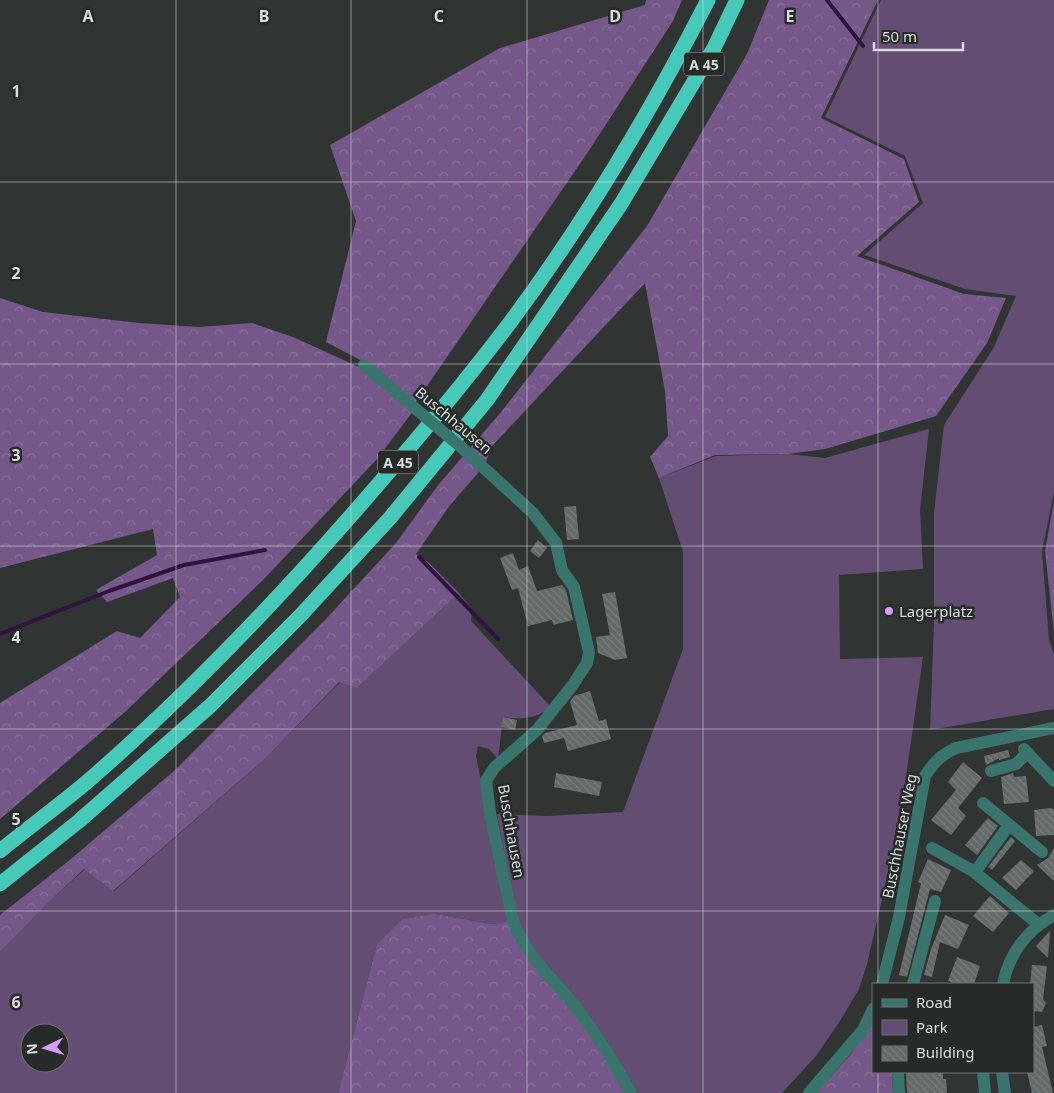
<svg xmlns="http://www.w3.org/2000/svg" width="1054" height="1093" font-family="'Noto Sans',sans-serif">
  <defs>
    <pattern id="forest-crowns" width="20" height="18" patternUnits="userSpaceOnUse" patternTransform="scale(1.25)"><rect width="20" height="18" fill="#755889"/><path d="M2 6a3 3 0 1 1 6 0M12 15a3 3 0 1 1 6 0" fill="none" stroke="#887099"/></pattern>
    <pattern id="building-back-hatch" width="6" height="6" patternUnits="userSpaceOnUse" patternTransform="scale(1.25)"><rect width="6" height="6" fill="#636968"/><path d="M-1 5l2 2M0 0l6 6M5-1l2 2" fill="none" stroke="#797e7d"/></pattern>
  </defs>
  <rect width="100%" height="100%" fill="#303534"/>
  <path fill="#634d73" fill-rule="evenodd" d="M881 0H1054V492L1042 551 1049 640 1054 655V709L930 730 934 623V513L944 425 994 347 1016 296 965 289 864 255 923 203 905 156 825 117Z
    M929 429 920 510 923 569 839 575 840 659 923 657 899 826 867 964 859 989 840 1021 816 1056 782 1093H636L537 956 517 918 497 814 546 816 623 812 683 649V552L659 478 716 456 788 454 825 458Z
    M459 593 472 609 471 621 550 706C540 719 518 720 503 717L498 759 489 749 478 746 476 756 508 921 493 924 435 914 377 944 338 1093H0V952L53 898 85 869 114 891 267 757 340 682 357 688ZM30 1033H60V1063H30Z"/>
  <path fill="url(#forest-crowns)" d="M646 0H682L673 21 588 152 416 402 366 363 326 342 356 221 330 145 500 48 645 5Z
    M769 0H878L821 118 904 159 919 202 857 256 964 294 1006 298 987 343 936 416 825 449 788 454 715 455 659 478 650 457 668 436 665 391 645 283 491 447 485 465 450 505 416 554 429 563 459 593 357 688 339 682 267 757 113 891 84 869 53 898 0 952V915L71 859 174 771 325 620 396 543 439 484 502 411 647 226 747 54Z
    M0 298 43 312 139 323 199 327 252 323 293 337 361 368 414 410 377 459 264 579 126 711 0 819V703L117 631 140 638 180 597 173 578 107 602 96 590 157 555 153 529 0 568Z
    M1054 501V633L1045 551Z
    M435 914 493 924 508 921 607 1059 626 1093H338L377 944 403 919Z
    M873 1021V1072H892L893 1093H816L851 1054Z"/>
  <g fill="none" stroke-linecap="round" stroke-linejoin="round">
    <path stroke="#2f133f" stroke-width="4" d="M827 0 863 46
      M419 557 498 639
      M0 634 109 591 184 565 265 550"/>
  </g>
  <path fill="url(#building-back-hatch)" d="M576 506 579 539 567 540 564 507Z
    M538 540 547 548 539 558 530 551Z
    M513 553 519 570 528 566 537 591 562 585 566 590 573 620 553 625 552 620 528 626 518 588 512 590 500 558Z
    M615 592 627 658 615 660 598 653 596 637 610 635 602 594Z
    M590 691 599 721 606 719 611 739 568 751 564 738 544 743 542 736 545 733 577 725 570 702 574 696Z
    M503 717 517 720 515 730 501 727Z
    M1008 750 1010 757 999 760V758L986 765 984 756Z
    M963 762 982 778 958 808 966 816 951 835 931 820 956 790 948 782Z
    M556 773 602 782 599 796 554 787Z
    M1013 773 1014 777 1026 776 1029 802 1004 804 1001 777Z
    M1051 808 1054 809V835L1036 836 1034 810Z
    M988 818 998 826 977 855 965 845Z
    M1011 837 1015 841 992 870 988 867Z
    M1054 848V881L1037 865 1048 858Z
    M928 859 951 870 941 892 930 889 907 977 899 975 921 883 918 882Z
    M1021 860 1034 871 1016 890 1002 878Z
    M990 896 1009 913 993 932 973 916Z
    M945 915 969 925 958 949 940 942 932 977 924 975 931 949Z
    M1050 931 1048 958 1036 946Z
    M957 957 980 966 974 984H956L948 981Z
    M1032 965 1047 966 1043 999 1046 1003 1042 1012 1033 1011V984H1030Z
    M1042 1025 1047 1046 1042 1047 1053 1093H1032L1027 1072H1033V1027Z
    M906 1072H943V1079H946L947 1093H907Z"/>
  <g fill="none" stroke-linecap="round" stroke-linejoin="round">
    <path stroke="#39756d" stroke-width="12" d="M364 365 398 394
      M461 447 533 513 556 543 562 570 574 587 589 652 587 663 572 686 537 730 494 768 486 781 490 813 513 921C526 955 552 978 574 1005 596 1033 614 1062 631 1093
      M1024 749 1054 781
      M991 771 1016 764 1027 753
      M983 803 1042 852
      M932 848 973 871 1038 924
      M975 872 1009 825
      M882 984 899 917 925 776C934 762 941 755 956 748L1054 728
      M913 984 935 901
      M1003 984C1009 954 1027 930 1054 915
      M898 1072 899 1093
      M983 1072 985 1093
      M1002 1072 1005 1093
      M809 1093 863 1030 873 1009"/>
    <path stroke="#46c9b9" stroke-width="15" d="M0 851C29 827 60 805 88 781 184 698 272 606 356 510 410 448 462 386 512 320 586 220 651 111 708 0
      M0 884 79 821 210 706 300 616 390 518 487 400 621 204 714 48 737 0"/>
    <path stroke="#39756d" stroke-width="12" d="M398 394 461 447"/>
  </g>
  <path fill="none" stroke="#dadedd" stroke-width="1" stroke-opacity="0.55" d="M176 0V1093M351 0V1093M527 0V1093M703 0V1093M878 0V984M0 182H1054M0 364H1054M0 546H1054M0 729H1054M0 911H1054M878 1072V1093"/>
  <circle fill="#d49cfb" stroke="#262b2a" stroke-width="2" cx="889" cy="611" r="5"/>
  <g text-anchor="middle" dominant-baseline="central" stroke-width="5" stroke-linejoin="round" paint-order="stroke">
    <g fill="#262b2a" stroke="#a4a8a7" stroke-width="1">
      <rect x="684" y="52.5" width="40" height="23" rx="4"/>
      <rect x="378" y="450.5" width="40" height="23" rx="4"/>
    </g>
    <g font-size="14" font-weight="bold" fill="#dadedd">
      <text x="704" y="64">A 45</text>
      <text x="398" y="462">A 45</text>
    </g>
    <g font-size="15" fill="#dadedd" stroke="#262b2a">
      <text transform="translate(454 420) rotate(40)">Buschhausen</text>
      <text transform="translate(512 831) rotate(80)">Buschhausen</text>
      <text transform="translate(899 836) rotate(-79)">Buschhauser Weg</text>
    </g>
    <g font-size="15" fill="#dadedd" stroke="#262b2a" text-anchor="start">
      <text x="899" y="611">Lagerplatz</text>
    </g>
  </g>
  <g font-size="16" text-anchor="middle" font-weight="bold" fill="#dadedd" stroke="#262b2a" stroke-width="5" stroke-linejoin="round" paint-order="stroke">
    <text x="88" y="22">A</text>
    <text x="264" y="22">B</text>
    <text x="439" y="22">C</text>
    <text x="615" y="22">D</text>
    <text x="790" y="22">E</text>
    <text x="16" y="97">1</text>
    <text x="16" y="279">2</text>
    <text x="16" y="461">3</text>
    <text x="16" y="643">4</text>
    <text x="16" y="825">5</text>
    <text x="16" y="1008">6</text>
  </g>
  <rect x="872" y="983" width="162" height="90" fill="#262b2a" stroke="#6e7372"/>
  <rect x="882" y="999" width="25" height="8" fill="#39756d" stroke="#6e7372"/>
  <text x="916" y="1008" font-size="15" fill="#dadedd">Road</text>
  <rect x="882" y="1020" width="25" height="15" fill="#634d73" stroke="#6e7372"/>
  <text x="916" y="1033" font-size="15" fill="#dadedd">Park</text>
  <rect x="882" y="1046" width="25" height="15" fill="url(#building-back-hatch)" stroke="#6e7372"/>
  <text x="916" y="1058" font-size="15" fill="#dadedd">Building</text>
  <g transform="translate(45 1048) rotate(265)"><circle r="24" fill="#262b2a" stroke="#6e7372"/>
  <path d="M0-4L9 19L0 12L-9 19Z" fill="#d49cfb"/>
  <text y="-8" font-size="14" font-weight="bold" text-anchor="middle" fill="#dadedd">N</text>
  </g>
  <path d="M874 42v8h89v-8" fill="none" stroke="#dadedd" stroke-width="2.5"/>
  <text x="882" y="42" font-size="15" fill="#dadedd" stroke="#262b2a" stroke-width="4" paint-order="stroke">50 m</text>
</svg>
